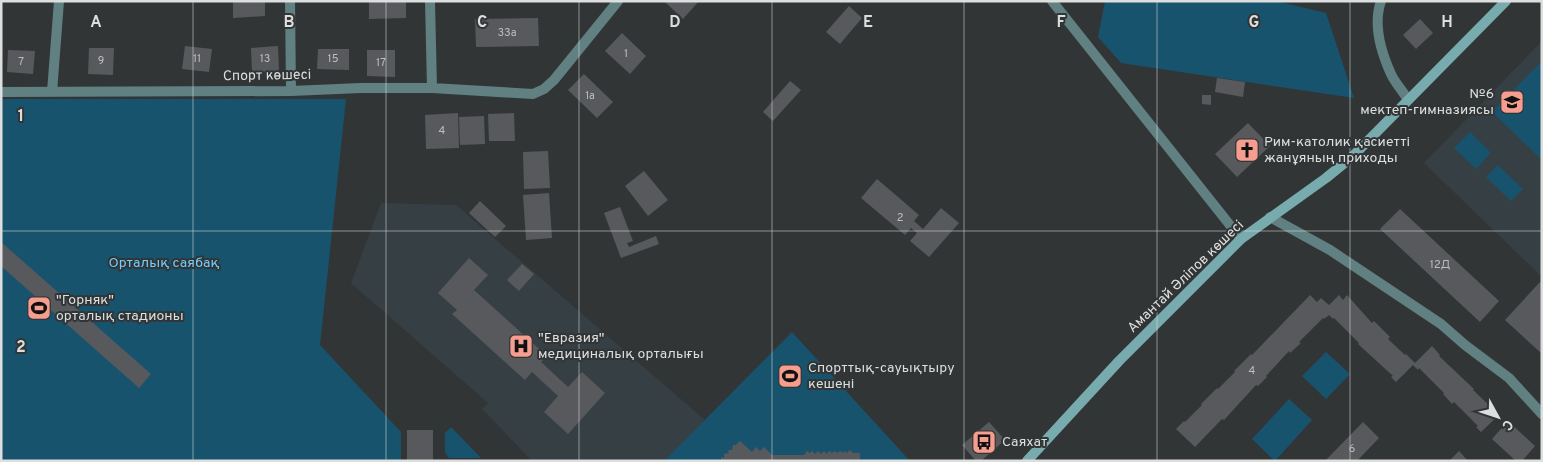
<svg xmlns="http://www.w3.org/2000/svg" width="1543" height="462" font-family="Overpass,sans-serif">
  <rect width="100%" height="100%" fill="#323536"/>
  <path fill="#363f44" d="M1542 41V277L1424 163Z
    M381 203 456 205 705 420 664 461H532L482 409 488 403 351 283Z"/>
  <path fill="#18536e" d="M1105 1H1276L1326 13 1354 98 1121 63 1098 37Z
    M1542 61V160L1492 112Z
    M1 99H346L320 345 401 432V461H1Z
    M1470 132 1491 153 1476 169 1454 148Z
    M1498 165 1523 189 1511 201 1486 177Z
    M792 332 910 461H664Z
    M1326 352 1350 374 1326 399 1302 376Z
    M1289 399 1312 420 1275 461 1252 439Z
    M450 428H452L481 458H449L445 452V433Z"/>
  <path fill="#58595c" d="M233 1H265V16L233 18Z
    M369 1H406V18L369 19Z
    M664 1H699L683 19Z
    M849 6 862 18 840 44 826 32Z
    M538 18 539 46 476 47 475 19Z
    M1420 19 1433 33 1416 49 1403 35Z
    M622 33 646 56 630 74 605 51Z
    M185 46 212 49 209 72 182 69Z
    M278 46 279 71 252 72 251 48Z
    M89 48H114L113 75 88 74Z
    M318 49H349V70L317 69Z
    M8 50 35 51 33 74 7 72Z
    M367 50H395V77L367 76Z
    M584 74 613 102 597 118 568 90Z
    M1217 78 1245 82 1243 97 1215 92Z
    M790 81 801 90 773 121 763 112Z
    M1202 95H1211V105L1202 104Z
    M458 113 459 148 426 149 425 115Z
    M514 113 515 141H489L488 114Z
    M484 116 485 144 460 145 459 117Z
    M1248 123 1270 146 1237 177 1215 154Z
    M548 151 550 188 524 189 523 152Z
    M644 171 668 200 648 216 625 186Z
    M877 179 919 215 914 221 923 229 941 208 959 223 929 257 910 241 917 233 911 228 905 235 861 198Z
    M549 193 552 238 526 240 523 195Z
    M480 201 506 226 495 237 469 213Z
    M620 207 633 241 627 243 629 247 656 236 659 244 621 258 604 213Z
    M1400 209 1499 301 1480 322 1380 229Z
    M1 242 151 374 139 388 1 266Z
    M469 258 488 275 474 290 547 356 541 362 568 387 582 372 605 393 568 434 544 412 558 396 532 372 525 380 452 314 457 310 438 293Z
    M522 264 534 274 519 291 507 280Z
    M1540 282 1542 284V354L1505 320Z
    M1310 295 1317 302 1321 298 1329 305 1339 295 1343 300 1347 295 1372 323 1374 321 1390 337 1388 339 1405 355 1406 354 1415 363 1432 346 1440 355 1439 356 1474 389 1473 390 1491 407 1492 406 1500 414 1481 432 1476 427 1478 426 1454 402 1452 404 1443 394 1444 393 1419 368 1418 370 1413 365 1396 382 1391 377 1393 376 1358 344 1359 343 1334 318 1333 319 1329 315 1324 319 1323 318 1299 342 1301 343 1290 353 1289 351 1266 376 1267 377 1258 386 1256 385 1224 420 1222 419 1195 447 1176 429 1184 421 1185 422 1202 405 1201 404 1217 388 1218 389 1235 372 1234 371 1251 354 1252 355Z
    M1508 421 1535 446 1522 461H1516L1492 439Z
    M989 422 1005 440 981 461H976L962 445Z
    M1363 422 1379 438 1357 461H1325Z
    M407 430H433V461H407Z
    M740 441 752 452 756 447 760 451 764 447 772 455H804L807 451 810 453 812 451 815 454 818 451 821 454 824 451 827 454 829 451 832 453 835 451 837 453 840 451 843 453 845 451 847 453 850 450 853 453H860V461H721V457L724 458V454L729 453 728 450H732L733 445H736Z
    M1459 451 1468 461H1449Z"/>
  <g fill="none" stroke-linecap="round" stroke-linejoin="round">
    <path stroke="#608082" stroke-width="10" d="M290 1 291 91
      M430 1 432 88
      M1052 1 1241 239
      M1381 1C1373 24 1381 52 1391 74 1395 83 1403 91 1408 100
      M1 92 291 91 361 88H432L533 94 544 89 554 80 618 1
      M52 92 59 1
      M1270 217 1330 250 1441 324 1465 345 1509 378 1542 414"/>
    <path stroke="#77abae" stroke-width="10" d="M1027 461 1119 361 1241 239 1326 178 1353 156 1506 1"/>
  </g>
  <path fill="none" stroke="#dddfdf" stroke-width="1" stroke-opacity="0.55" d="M193 1V461M386 1V461M579 1V461M772 1V461M964 1V461M1157 1V461M1350 1V461M1 231H1542"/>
  <defs>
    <g id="school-square" transform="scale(1.25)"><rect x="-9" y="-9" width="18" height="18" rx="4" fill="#f59d8f" stroke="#323536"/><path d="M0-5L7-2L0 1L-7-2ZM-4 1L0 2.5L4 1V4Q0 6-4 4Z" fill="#111"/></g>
    <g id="church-square" transform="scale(1.25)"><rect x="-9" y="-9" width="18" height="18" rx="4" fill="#f59d8f" stroke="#323536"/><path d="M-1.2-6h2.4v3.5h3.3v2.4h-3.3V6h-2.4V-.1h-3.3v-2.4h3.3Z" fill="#111"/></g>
    <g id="stadium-square" transform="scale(1.25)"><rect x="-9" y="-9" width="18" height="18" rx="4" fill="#f59d8f" stroke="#323536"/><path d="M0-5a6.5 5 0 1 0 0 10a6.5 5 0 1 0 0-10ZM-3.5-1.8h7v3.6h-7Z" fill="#111"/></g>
    <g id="hospital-square" transform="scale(1.25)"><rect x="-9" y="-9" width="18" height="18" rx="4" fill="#f59d8f" stroke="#323536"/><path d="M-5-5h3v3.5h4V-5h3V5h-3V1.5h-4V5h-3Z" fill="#111"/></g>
    <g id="bus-square" transform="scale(1.25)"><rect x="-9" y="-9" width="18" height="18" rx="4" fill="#f59d8f" stroke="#323536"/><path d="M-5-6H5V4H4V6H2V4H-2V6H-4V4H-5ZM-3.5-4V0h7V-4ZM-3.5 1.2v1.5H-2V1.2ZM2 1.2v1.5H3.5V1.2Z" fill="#111"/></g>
  </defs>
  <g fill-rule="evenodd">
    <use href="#school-square" x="1512" y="102"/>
    <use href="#church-square" x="1247" y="150"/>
    <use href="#stadium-square" x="39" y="308"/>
    <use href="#hospital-square" x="521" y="346"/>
    <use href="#stadium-square" x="790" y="376"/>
    <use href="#bus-square" x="984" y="442"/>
  </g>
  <g text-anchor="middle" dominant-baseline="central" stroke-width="4" stroke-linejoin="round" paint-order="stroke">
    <g font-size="11" fill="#bcbebe">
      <text x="507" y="33">33а</text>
      <text x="626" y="54">1</text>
      <text x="197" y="59">11</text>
      <text x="265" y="59">13</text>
      <text x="333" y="59">15</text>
      <text x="101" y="61">9</text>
      <text x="21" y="62">7</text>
      <text x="381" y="63">17</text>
      <text x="590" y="96">1а</text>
      <text x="442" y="131">4</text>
      <text x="900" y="218">2</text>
      <text x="1440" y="265">12Д</text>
      <text x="1252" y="371">4</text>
      <text x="1352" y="449">6</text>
    </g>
    <g font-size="14" fill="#dddfdf" stroke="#323536">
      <text transform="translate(267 76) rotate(-1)">Спорт көшесі</text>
      <text transform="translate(1186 277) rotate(-44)">Амантай Әліпов көшесі</text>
    </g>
    <g font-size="14" fill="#dddfdf" stroke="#323536" text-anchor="start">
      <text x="1494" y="94" text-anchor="end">№6<tspan x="1494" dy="16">мектеп-гимназиясы</tspan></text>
      <text x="1264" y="142">Рим-католик қасиетті<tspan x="1264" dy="16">жанұяның приходы</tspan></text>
      <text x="56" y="300">"Горняк"<tspan x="56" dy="16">орталық стадионы</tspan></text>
      <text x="538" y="338">"Евразия"<tspan x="538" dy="16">медициналық орталығы</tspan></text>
      <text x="808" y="368">Спорттық-сауықтыру<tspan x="808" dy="16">кешені</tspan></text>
      <text x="1002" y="442">Саяхат</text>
    </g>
    <g font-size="14" fill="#72cffe" stroke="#323536">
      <text x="164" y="263">Орталық саябақ</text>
    </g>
  </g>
  <g font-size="16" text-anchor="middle" font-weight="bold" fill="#dddfdf" stroke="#323536" stroke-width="4" stroke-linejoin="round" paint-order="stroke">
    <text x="96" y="27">A</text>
    <text x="289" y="27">B</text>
    <text x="482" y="27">C</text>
    <text x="675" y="27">D</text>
    <text x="868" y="27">E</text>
    <text x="1061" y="27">F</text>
    <text x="1254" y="27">G</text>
    <text x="1447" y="27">H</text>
    <text x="21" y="121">1</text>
    <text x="21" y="352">2</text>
  </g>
  <rect width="1543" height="462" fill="none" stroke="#dddfdf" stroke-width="5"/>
  <g transform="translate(1498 417) rotate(130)" stroke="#323536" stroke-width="4" paint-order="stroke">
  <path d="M0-4L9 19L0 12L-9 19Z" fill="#dddfdf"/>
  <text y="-8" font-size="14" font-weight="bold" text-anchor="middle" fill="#dddfdf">С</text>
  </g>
</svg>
